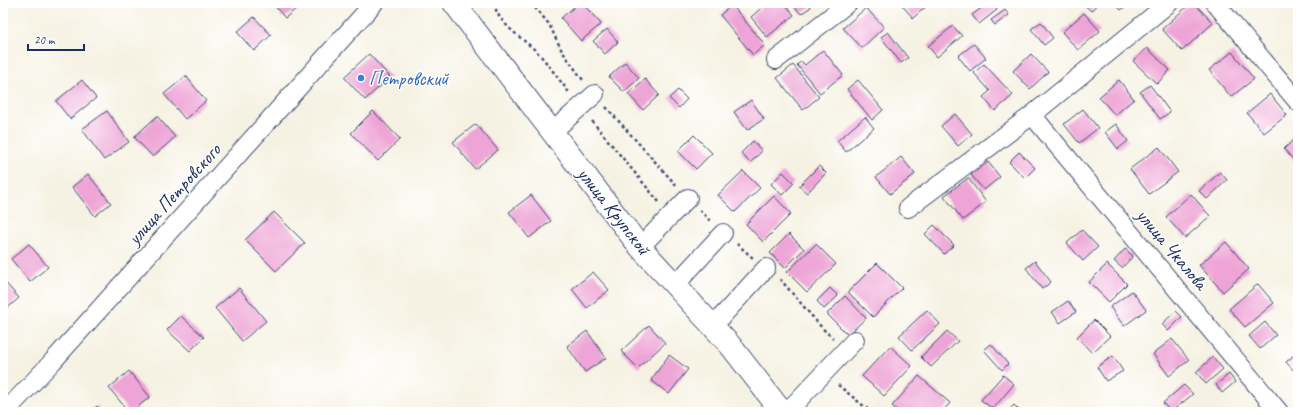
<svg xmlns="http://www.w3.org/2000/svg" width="1301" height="415" font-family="Caveat,sans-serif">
  <rect width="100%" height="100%" fill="#fff"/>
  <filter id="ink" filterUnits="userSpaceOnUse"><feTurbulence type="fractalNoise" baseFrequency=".025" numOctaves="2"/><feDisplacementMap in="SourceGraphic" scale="8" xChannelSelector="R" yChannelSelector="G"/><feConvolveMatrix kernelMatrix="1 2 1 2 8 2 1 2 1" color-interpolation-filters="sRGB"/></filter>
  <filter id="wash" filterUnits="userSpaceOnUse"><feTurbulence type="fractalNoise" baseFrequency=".012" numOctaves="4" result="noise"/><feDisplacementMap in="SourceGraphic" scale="16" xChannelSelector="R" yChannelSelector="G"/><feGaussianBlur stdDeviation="0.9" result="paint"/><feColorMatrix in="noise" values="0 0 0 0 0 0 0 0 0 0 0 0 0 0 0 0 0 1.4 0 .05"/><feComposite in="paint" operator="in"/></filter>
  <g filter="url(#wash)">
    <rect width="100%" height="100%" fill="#f6f2e3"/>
    <g id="blocks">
      <path fill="#eea4d6" d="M272 3H303L285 18Z
        M579 3H582L601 24 581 41 561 18Z
        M767 3H784L794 15 767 37 751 17Z
        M791 3H808L811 7 801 14Z
        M900 3H928L929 4 913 18Z
        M988 3H992L997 10 979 24 972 15Z
        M1082 3H1098L1091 11Z
        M1115 3H1130L1121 10Z
        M1191 3H1194L1213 23 1182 51 1162 29Z
        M732 5 765 45 753 55 720 15Z
        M866 8 884 27 862 48 843 28Z
        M1005 10 1009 15 995 25 991 20Z
        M1084 13 1100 31 1078 50 1062 32Z
        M254 17 271 35 254 51 237 32Z
        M1041 22 1053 38 1044 45 1031 29Z
        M953 26 962 36 937 57 928 46Z
        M607 29 618 42 605 54 593 41Z
        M888 32 908 58 901 63 881 37Z
        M974 44 986 58 970 71 958 56Z
        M1147 48 1170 70 1157 84 1133 61Z
        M823 50 843 75 820 93 797 65 801 61 805 65Z
        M1232 52 1254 79 1231 97 1209 70Z
        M369 54 390 77 365 100 344 77Z
        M1031 54 1048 72 1030 89 1013 71Z
        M625 62 639 78 624 92 609 77Z
        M984 64 1013 95 995 111 983 97 990 91 974 73Z
        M793 65 819 97 803 110 777 78Z
        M186 76 206 101 185 119 164 94Z
        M645 79 659 95 643 110 628 94Z
        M82 80 96 98 70 119 56 101Z
        M858 80 883 110 872 120 847 89Z
        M1119 80 1134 99 1115 115 1099 97Z
        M1150 85 1170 112 1160 119 1140 92Z
        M678 90 687 99 679 108 669 98Z
        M1270 94 1287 115 1264 133 1247 113Z
        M751 100 764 119 747 130 734 112Z
        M1083 109 1098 128 1079 143 1064 124Z
        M107 111 129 142 104 160 82 129Z
        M373 111 400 139 378 161 351 133Z
        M955 114 972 134 958 146 941 126Z
        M157 116 175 137 153 157 134 137Z
        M865 117 874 128 846 152 837 141Z
        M476 124 498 150 475 169 453 142Z
        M1116 124 1128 141 1118 149 1105 132Z
        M694 135 712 153 696 169 678 151Z
        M1298 136V165L1284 149Z
        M753 141 762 151 750 163 741 153Z
        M1159 147 1178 172 1149 194 1130 169Z
        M1019 152 1035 168 1025 178 1009 162Z
        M901 157 915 174 890 194 876 177Z
        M988 162 1000 177 984 190 971 175Z
        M819 166 826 173 807 193 799 186Z
        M743 171 760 188 735 212 718 195Z
        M783 172 794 183 782 195 771 184Z
        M1220 172 1227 180 1207 199 1199 191Z
        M88 174 111 203 95 216 72 187Z
        M968 178 986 202 963 220 944 196Z
        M1191 194 1210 216 1185 238 1166 217Z
        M531 195 551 221 529 238 509 212Z
        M774 196 791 214 763 242 746 224Z
        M274 212 305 243 276 271 245 240Z
        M934 225 954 245 944 254 925 234Z
        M1082 230 1098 247 1083 261 1067 243Z
        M789 234 804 249 785 268 770 253Z
        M1226 242 1249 269 1223 292 1199 265Z
        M29 244 48 267 30 282 11 259Z
        M816 244 836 264 807 292 787 272Z
        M1125 249 1133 256 1122 268 1114 261Z
        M1035 261 1051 282 1042 289 1026 268Z
        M877 263 902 288 873 317 848 292Z
        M1107 264 1127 284 1109 302 1089 282Z
        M593 272 609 290 587 308 572 289Z
        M3 280 19 298 3 312Z
        M1258 284 1274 303 1245 327 1229 309Z
        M239 288 266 321 242 341 215 308Z
        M830 288 838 296 824 309 817 301Z
        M1132 291 1146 310 1124 326 1110 307Z
        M845 296 866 318 848 335 827 314Z
        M1068 301 1076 312 1060 323 1052 312Z
        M927 310 940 324 912 350 899 336Z
        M1176 311 1182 317 1168 331 1162 324Z
        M181 316 204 337 190 351 167 330Z
        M1094 320 1110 336 1092 353 1077 337Z
        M1265 322 1276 335 1260 349 1249 336Z
        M649 325 665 343 638 368 621 351Z
        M587 331 606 358 585 372 567 346Z
        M947 331 958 341 931 367 921 357Z
        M1172 339 1189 360 1169 376 1153 354Z
        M991 344 1008 364 1002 370 984 350Z
        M890 346 912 366 884 396 862 376Z
        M1298 352V375L1286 362Z
        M669 355 688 369 669 394 651 380Z
        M1113 356 1123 371 1106 381 1097 367Z
        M1213 357 1223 369 1206 384 1196 372Z
        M129 371 150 397 131 412H129L109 388Z
        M1229 374 1235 382 1222 393 1216 385Z
        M1003 375 1014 384 993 409 981 400Z
        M919 376 950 403 942 412H899L892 406Z
        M1184 385 1193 394 1171 412 1163 403Z
        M1014 405 1021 412H1007Z
        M97 406 101 412H90Z"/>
    </g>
  </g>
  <g filter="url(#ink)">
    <use href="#blocks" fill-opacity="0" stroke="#3c4c72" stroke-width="1"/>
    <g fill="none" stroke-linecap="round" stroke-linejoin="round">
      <g stroke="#3c4c72" stroke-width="20">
        <path id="minor" d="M1215 3 1298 102
          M776 60 848 3
          M1032 115 1279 412
          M552 132 595 94
          M908 208 1032 115 1169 3
          M640 247 688 198
          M675 285 723 233
          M713 326 766 268
          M5 412 53 361 374 3
          M787 412 855 340"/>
      </g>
      <g stroke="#3c4c72" stroke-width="24">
        <path id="major" d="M454 3 640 247 730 345 782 412"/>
      </g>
      <path stroke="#3c4c72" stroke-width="2.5" stroke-dasharray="3 3" stroke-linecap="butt" d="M495 3C494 21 525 40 536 51 548 63 558 79 569 92
        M531 3 549 24 562 51 583 80
        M606 107 676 185
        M592 121 659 202
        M700 210 710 221
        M737 244 753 258
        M780 279 823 329 833 338
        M838 385 871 412"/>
      <use href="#minor" stroke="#fff" stroke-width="18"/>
      <use href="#major" stroke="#fff" stroke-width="22"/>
    </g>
  </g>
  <circle fill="#3f7fe0" stroke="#fff" stroke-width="1.5" cx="361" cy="78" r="4"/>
  <g text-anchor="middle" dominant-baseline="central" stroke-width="3" stroke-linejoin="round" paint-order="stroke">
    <g font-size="20" fill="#366cbe" stroke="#fff" text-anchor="start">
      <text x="369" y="78">Петровский</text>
    </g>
    <g font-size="20" fill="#1b2f5e" stroke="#fff">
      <text transform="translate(174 194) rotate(-48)">улица Петровского</text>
      <text transform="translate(614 211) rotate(52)">улица Крупской</text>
      <text transform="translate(1172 249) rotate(50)">улица Чкалова</text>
    </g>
  </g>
  <rect width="1301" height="415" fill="none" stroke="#fff" stroke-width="16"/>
  <path d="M28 44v6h56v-6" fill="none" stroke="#1b2f5e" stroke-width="2"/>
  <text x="34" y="44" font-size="12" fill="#1b2f5e" stroke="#ffffff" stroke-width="3" paint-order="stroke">20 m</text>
</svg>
